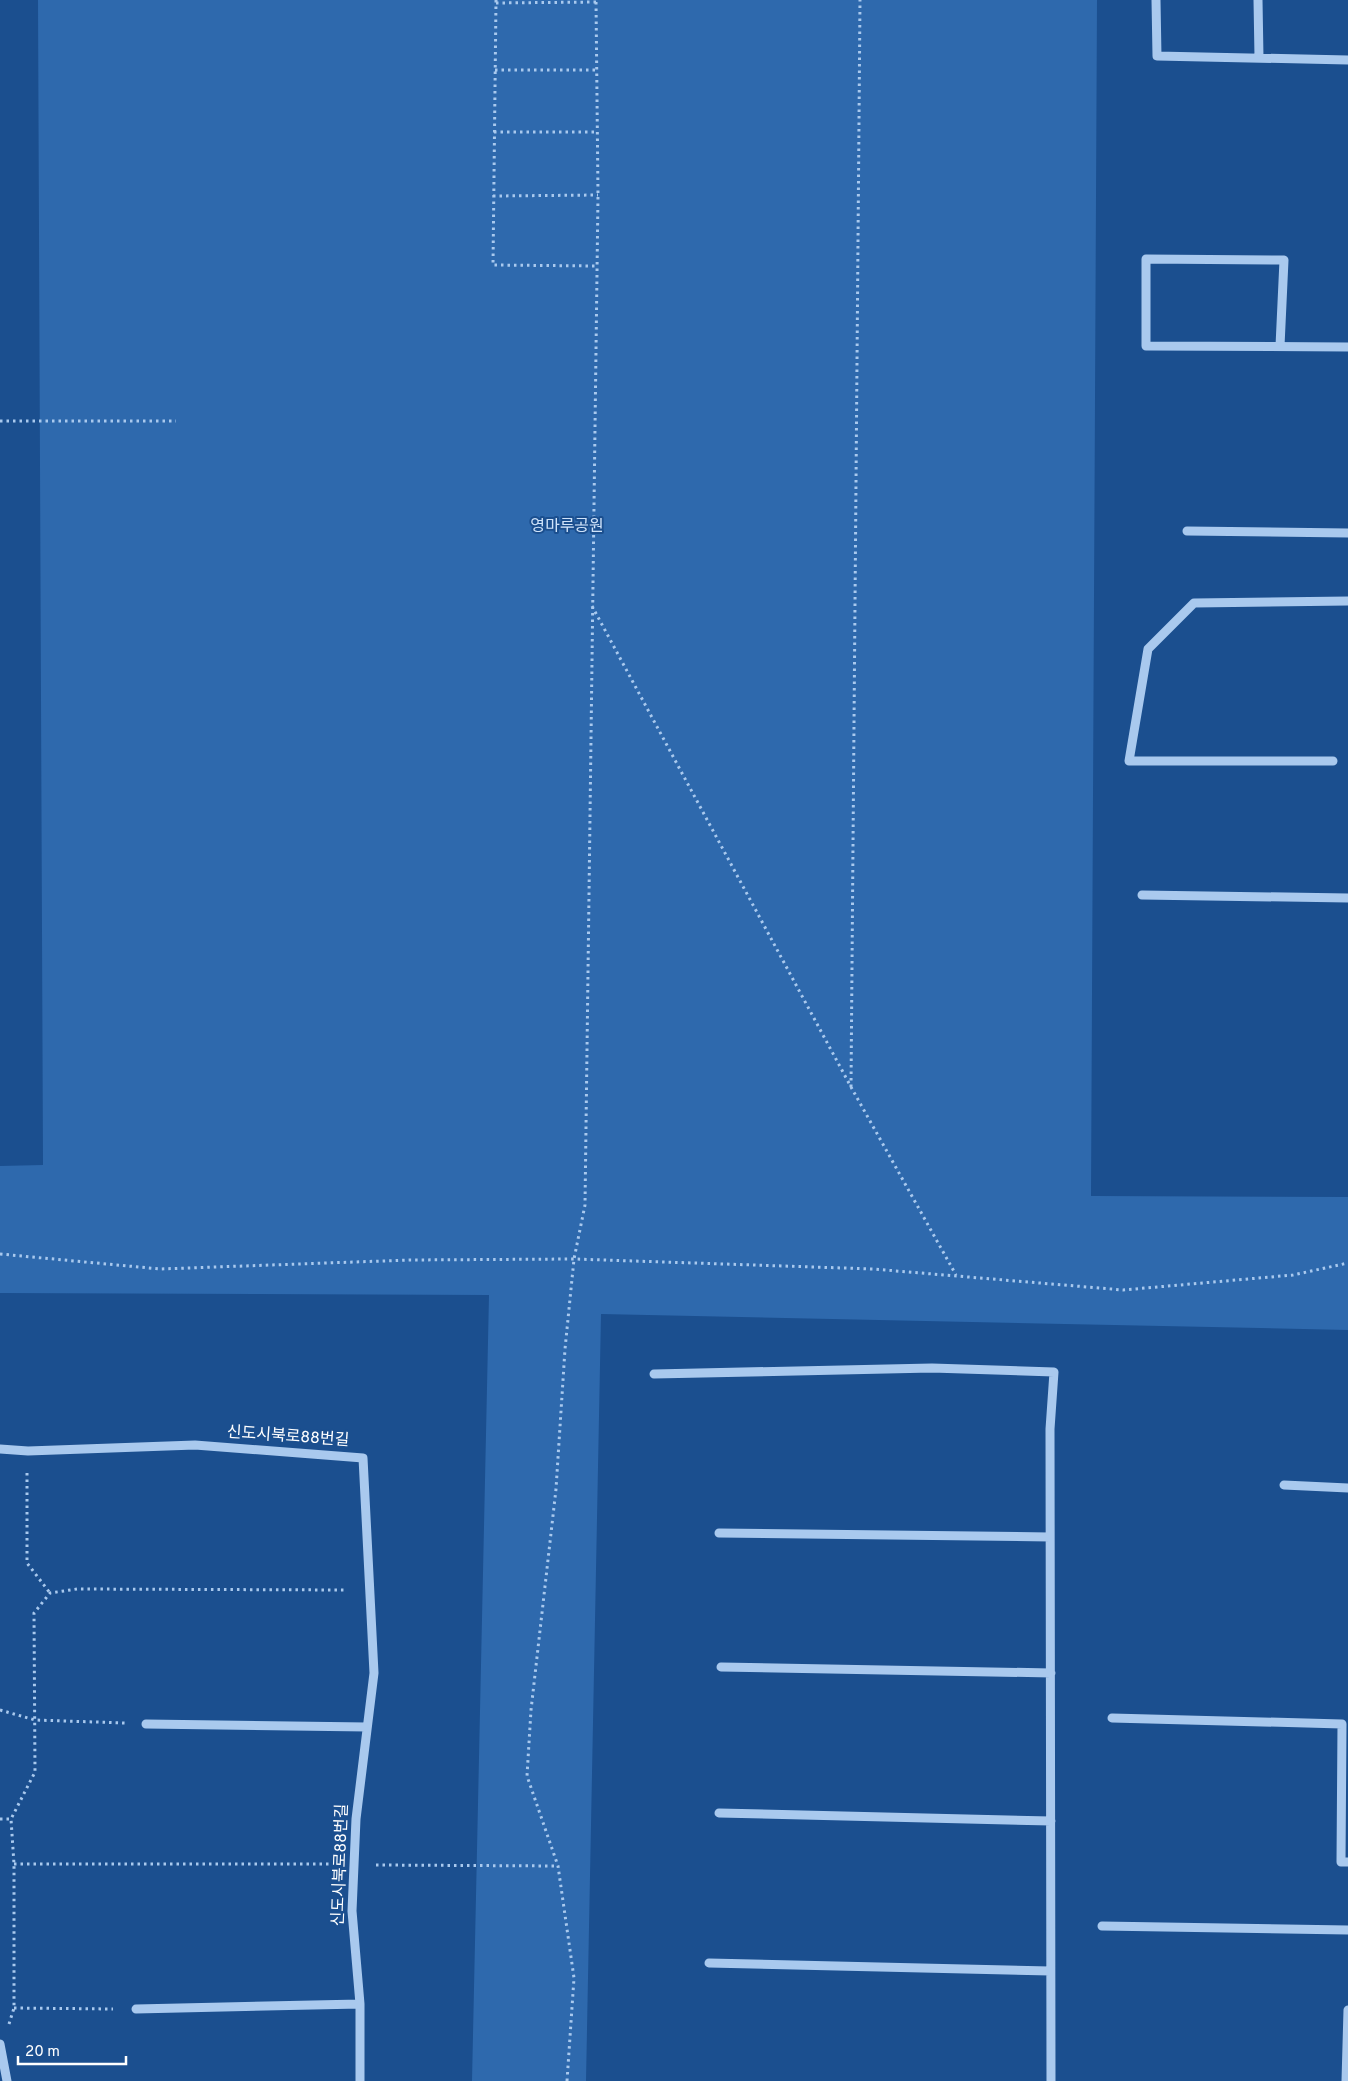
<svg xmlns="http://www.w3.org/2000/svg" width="1348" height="2081" font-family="Overpass,'Noto Sans KR',sans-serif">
  <rect width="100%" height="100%" fill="#1b4f8f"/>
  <path fill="#2e69ad" d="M38 0H1097L1091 1196 1348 1197V1330L601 1314 586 2081H472L489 1295 0 1293V1166L43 1165Z"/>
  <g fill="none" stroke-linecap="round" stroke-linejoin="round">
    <path stroke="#a9c9ee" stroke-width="3" stroke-dasharray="2.5 4" stroke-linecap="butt" d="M496 0 493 265 596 266
      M496 3 596 2
      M495 70H597
      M494 132H598
      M493 196 598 195
      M0 421H176
      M592 606 851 1087 956 1275
      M851 1087 860 0
      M0 1254 160 1269 410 1260 574 1259 873 1269 1123 1290 1293 1275 1348 1263
      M27 1473V1563L50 1593
      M0 1710 35 1720 125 1723
      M0 1819H11
      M14 1864H332
      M376 1865 558 1866
      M14 2008 113 2009
      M9 2024 14 2008V1864L11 1819 35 1772 34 1613 50 1593 77 1589 347 1590
      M567 2081 574 1978 558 1866 527 1776 531 1710 556 1489 565 1349 574 1259 585 1205 598 195 596 0"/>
    <path stroke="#a9c9ee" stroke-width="9" d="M1156 0 1157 56 1348 60
      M1258 0 1259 57
      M1280 346 1284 260 1146 259V346L1348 347
      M1187 531 1348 533
      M1333 761H1129L1148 649 1194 603 1348 601
      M1142 895 1348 898
      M654 1374 932 1368 1054 1372 1050 1429 1051 2081
      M0 1449 28 1451 195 1445 363 1458 374 1673 356 1819 352 1911 360 2004V2081
      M1284 1485 1348 1488
      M719 1533 1050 1537
      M721 1667 1051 1673
      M1112 1718 1342 1724 1341 1862H1348
      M146 1724 367 1727
      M719 1813 1051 1821
      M1102 1926 1348 1930
      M709 1963 1050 1971
      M136 2009 360 2004
      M0 2044 7 2081
      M1346 2081 1348 2010"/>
  </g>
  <g text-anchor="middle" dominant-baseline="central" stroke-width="4" stroke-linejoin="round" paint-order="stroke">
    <g font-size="16" fill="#cfe3fa" stroke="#1b4f8f">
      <text x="567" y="527">영마루공원</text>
    </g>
    <g font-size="16" fill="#fff" stroke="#1b4f8f">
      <text transform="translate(288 1437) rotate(4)">신도시북로88번길</text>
      <text transform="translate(341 1865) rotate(-88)">신도시북로88번길</text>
    </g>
  </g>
  <path d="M18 2056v8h108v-8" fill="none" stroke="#ffffff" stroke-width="2.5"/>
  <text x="25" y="2056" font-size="15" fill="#ffffff" stroke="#1b4f8f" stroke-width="4" paint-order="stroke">20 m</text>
</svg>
